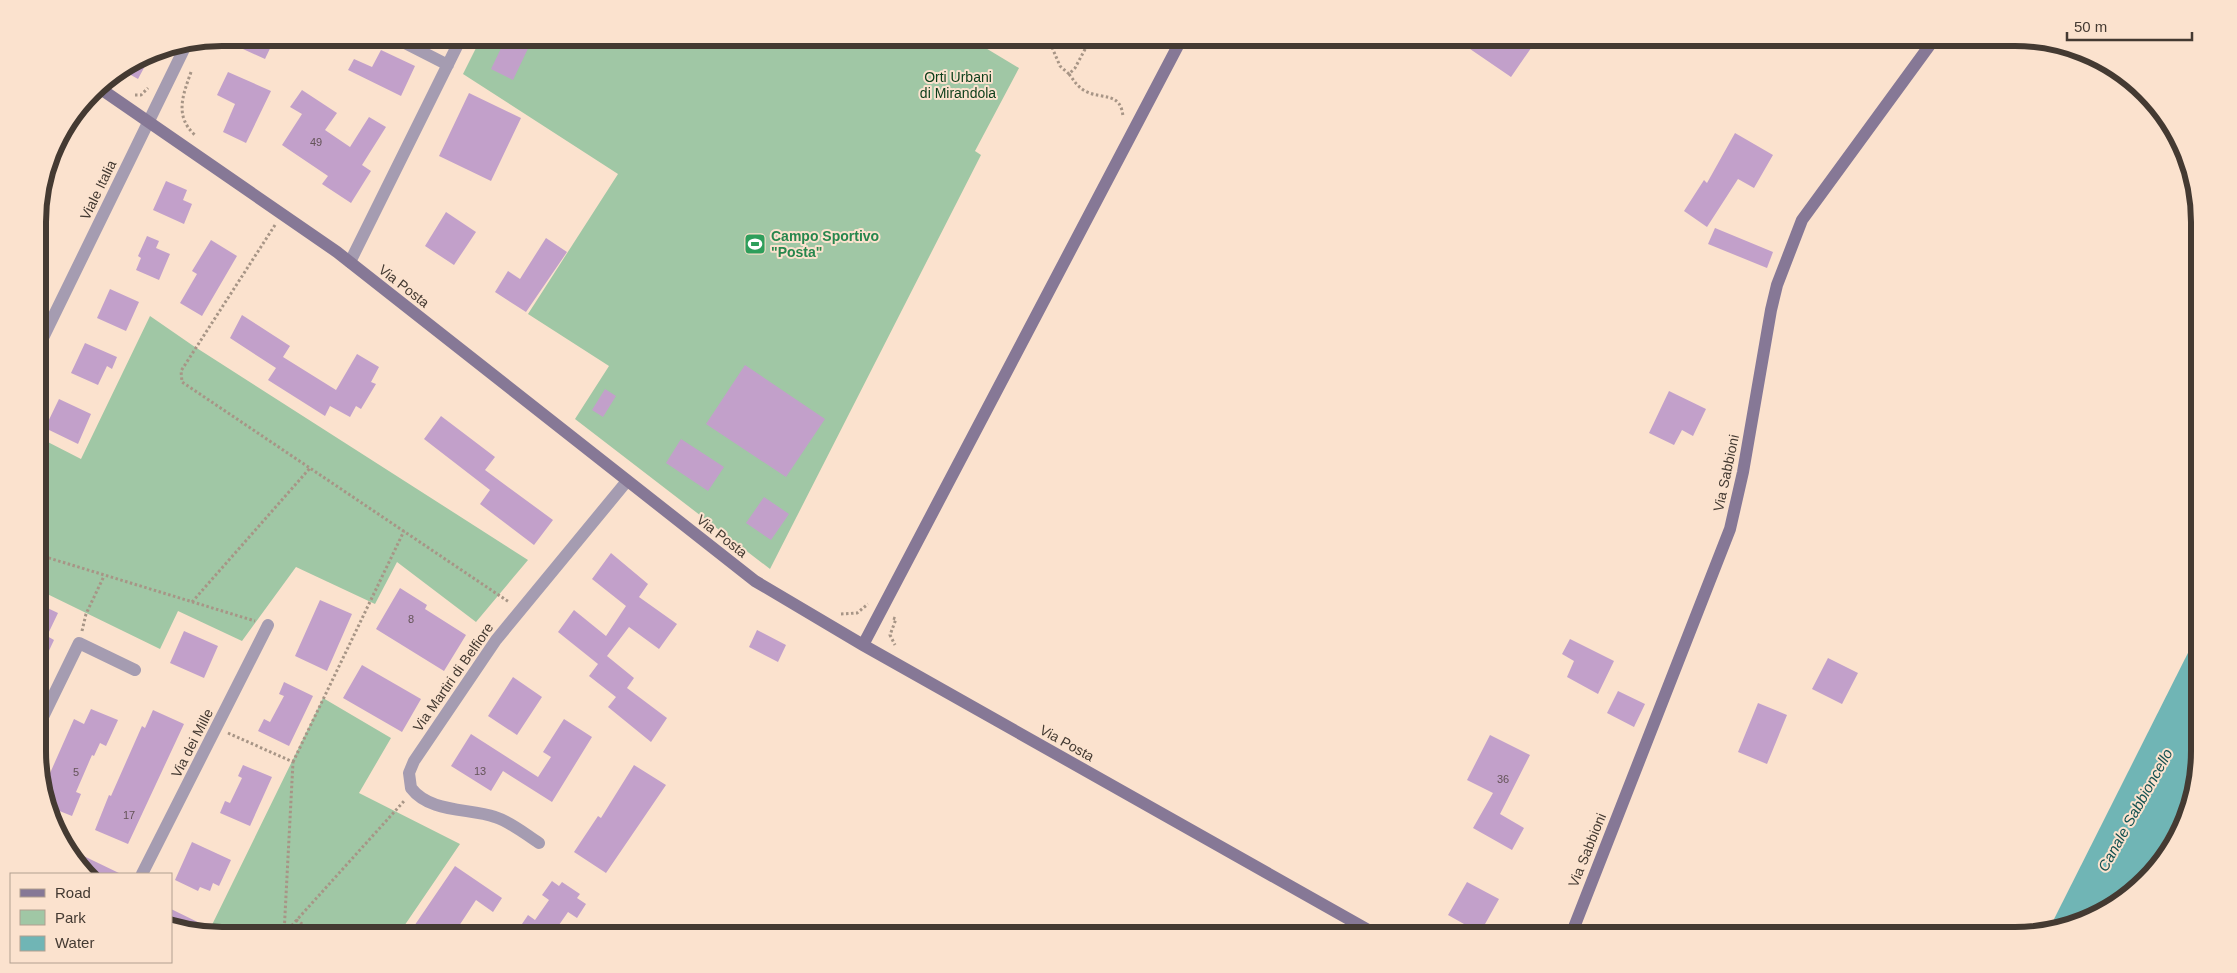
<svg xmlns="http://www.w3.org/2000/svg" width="2237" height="973" font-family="Arial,sans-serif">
  <rect width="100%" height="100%" fill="#fbe2ce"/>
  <path fill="#a0c7a5" d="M481 38H969L1019 68 975 151 981 155 770 569 575 419 609 366 528 314 618 174 463 74Z
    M150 316 192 345 528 560 476 622 397 562 375 604 296 567 242 641 178 611 160 649 39 590 38 437 81 459Z
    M323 698 391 738 359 793 460 844 398 935H222L208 933Z"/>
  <path fill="#70b5b5" d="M2199 631V751L2192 790 2139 884 2118 904 2074 926 2048 931Z"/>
  <path fill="#c2a0ca" d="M219 38H275L265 59Z
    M506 38H533L513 80 491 69Z
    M1454 38H1538L1511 77Z
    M381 50 415 66 401 96 348 70 354 59 372 67Z
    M153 51 138 79 122 70 152 51Z
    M228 72 271 91 246 143 223 132 235 104 217 95Z
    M302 90 337 113 325 130 350 147 369 117 386 127 362 165 371 171 351 203 322 184 328 176 282 145 302 114 290 107Z
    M469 93 521 118 491 181 439 156Z
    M1735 133 1773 155 1754 188 1738 179 1707 227 1684 211 1704 180 1707 183Z
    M166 181 187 190 183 200 192 204 184 224 153 210Z
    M446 212 476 232 454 265 425 246Z
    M1715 228 1773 252 1767 268 1708 244Z
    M147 236 159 241 156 248 170 254 159 280 136 270 141 258 138 256Z
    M546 238 567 252 526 312 495 292 508 271 520 279Z
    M211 240 237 256 202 316 180 303 197 274 192 271Z
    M110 289 139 302 126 331 97 318Z
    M242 315 290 346 283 357 336 390 357 354 379 367 371 382 376 384 361 409 356 406 350 417 330 406 325 416 268 380 276 368 230 338Z
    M85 343 117 357 112 369 107 366 98 385 71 373Z
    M745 365 825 419 786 477 706 424Z
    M605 389 616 396 603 417 592 410Z
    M1669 391 1706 409 1693 436 1682 430 1674 445 1649 433Z
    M59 399 91 414 78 444 45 428Z
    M441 416 495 457 485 470 553 520 534 545 480 504 490 490 424 439Z
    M681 439 724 467 708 491 666 463Z
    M764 497 789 514 771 540 746 523Z
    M611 553 648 584 639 597 677 624 659 649 629 627 607 656 634 678 627 688 667 718 651 742 608 707 616 697 589 676 598 664 558 632 574 610 606 636 626 606 592 579Z
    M400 588 427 605 425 609 466 635 444 671 376 629Z
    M320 600 352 614 327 671 295 656Z
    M39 604 58 613 47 636 54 640 39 672Z
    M757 630 786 645 778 662 749 647Z
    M184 631 218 646 204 678 170 663Z
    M1570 639 1614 661 1598 694 1567 677 1574 661 1562 654Z
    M1828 658 1858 673 1842 704 1812 689Z
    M362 665 421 699 402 732 343 698Z
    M513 677 542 697 517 735 488 716Z
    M284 682 313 696 289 746 258 731 264 719 270 722 284 696 279 694Z
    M1618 691 1645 704 1634 727 1607 713Z
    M1758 703 1787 715 1767 764 1738 752Z
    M91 709 118 720 106 746 100 743 94 756 92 755 76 792 81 794 72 816 47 806 43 789 74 719 84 724Z
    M153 710 184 724 128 844 95 830 109 795 111 796 142 726 145 728Z
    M564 719 592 737 552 802 503 771 491 791 451 766 471 734 538 777 551 757 543 752Z
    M1490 735 1530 755 1500 814 1524 828 1512 850 1473 828 1493 793 1467 780Z
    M243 765 272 777 250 826 220 813 225 801 230 803 242 778 238 776Z
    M634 765 666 785 606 873 574 852 598 816 601 818Z
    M192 842 231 860 219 886 213 883 210 891 200 887 198 891 175 880Z
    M67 848 121 874H87L76 863Z
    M455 866 502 898 493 912 476 900 453 935H408Z
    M552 881 559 886 562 882 580 894 577 898 586 904 577 918 568 912 552 935H533L520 927 528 915 535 920 549 900 542 895Z
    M1467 882 1499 899 1480 933 1448 915Z
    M171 909 212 929 211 933 171 925Z"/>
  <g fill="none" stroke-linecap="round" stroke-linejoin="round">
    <path stroke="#a79586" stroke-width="3" stroke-dasharray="2.5 2.5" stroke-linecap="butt" d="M1048 38 1060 66 1069 74 1075 68 1091 38
      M191 72C183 95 174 116 195 135
      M1069 74C1074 81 1078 87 1085 91 1102 100 1121 91 1123 117
      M135 95H141L148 88
      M275 225 181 371 182 382 509 602
      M39 555 255 621
      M192 602 310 468
      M841 614 857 613 868 604
      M893 618 896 619 890 635 895 645
      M82 631 86 614 104 576
      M228 733 293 762 284 934
      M293 762 404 531
      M296 920 319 935
      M1389 927 1403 935
      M285 933 405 800"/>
    <path stroke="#a59cb1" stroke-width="12" d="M395 38 448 65
      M350 262 461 38
      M38 348 186 45
      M39 725 79 643 135 670
      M539 843C525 834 511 822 495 817 469 808 430 813 411 788L409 773 414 761 496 640 627 481
      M142 874 268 625"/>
    <path stroke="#867896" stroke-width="12" d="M98 87 337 252 755 581 863 645 1377 935
      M863 645 1182 38
      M1571 935 1730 529 1743 472 1771 310 1777 285 1802 220 1935 38"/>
  </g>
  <defs>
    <g id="stadium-square" transform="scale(1.125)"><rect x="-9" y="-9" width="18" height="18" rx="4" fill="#2e9e5b" stroke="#fbe2ce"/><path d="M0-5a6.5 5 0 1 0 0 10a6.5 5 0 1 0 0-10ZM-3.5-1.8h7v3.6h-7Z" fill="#fff"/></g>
  </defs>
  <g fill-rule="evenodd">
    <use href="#stadium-square" x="755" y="244"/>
  </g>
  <g text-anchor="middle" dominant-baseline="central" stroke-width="4" stroke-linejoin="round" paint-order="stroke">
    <g font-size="11" fill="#645458">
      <text x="316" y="142">49</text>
      <text x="411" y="619">8</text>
      <text x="480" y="771">13</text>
      <text x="76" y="772">5</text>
      <text x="1503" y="779">36</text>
      <text x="129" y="815">17</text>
    </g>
    <g font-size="14" fill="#0b3d19" stroke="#fbe2ce">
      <text x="958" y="77">Orti Urbani<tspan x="958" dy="16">di Mirandola</tspan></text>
    </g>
    <g font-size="14" fill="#443a32" stroke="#fbe2ce">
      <text transform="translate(98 190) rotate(-64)">Viale Italia</text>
      <text transform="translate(404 286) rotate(38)">Via Posta</text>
      <text transform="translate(1726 473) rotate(-78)">Via Sabbioni</text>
      <text transform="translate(722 536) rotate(38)">Via Posta</text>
      <text transform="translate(453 677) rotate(-55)">Via Martiri di Belfiore</text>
      <text transform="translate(192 743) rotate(-63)">Via dei Mille</text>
      <text transform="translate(1067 743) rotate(29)">Via Posta</text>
      <text transform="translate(1587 850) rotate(-68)">Via Sabbioni</text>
    </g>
    <g font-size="14" font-weight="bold" fill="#27864d" stroke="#fbe2ce" text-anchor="start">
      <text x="771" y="236">Campo Sportivo<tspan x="771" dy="16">"Posta"</tspan></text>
    </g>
    <g font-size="15" font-style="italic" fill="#125050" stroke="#fbe2ce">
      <text transform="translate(2135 810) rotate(-61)">Canale Sabbioncello</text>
    </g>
  </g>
  <path d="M0 0H2237V973H0ZM222 46H2015A176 176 0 0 1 2191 222V751A176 176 0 0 1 2015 927H222A176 176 0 0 1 46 751V222A176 176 0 0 1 222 46Z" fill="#fbe2ce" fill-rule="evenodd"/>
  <path fill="none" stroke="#443a32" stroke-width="6" d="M222 46H2015A176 176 0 0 1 2191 222V751A176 176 0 0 1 2015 927H222A176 176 0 0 1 46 751V222A176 176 0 0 1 222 46Z"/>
  <rect x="10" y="873" width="162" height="90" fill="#fbe2ce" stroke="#b29f90"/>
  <rect x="20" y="889" width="25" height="8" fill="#867896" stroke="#b29f90"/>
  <text x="55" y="898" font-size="15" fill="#443a32">Road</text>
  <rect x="20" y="910" width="25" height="15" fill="#a0c7a5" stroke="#b29f90"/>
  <text x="55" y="923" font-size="15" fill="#443a32">Park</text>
  <rect x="20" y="936" width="25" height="15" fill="#70b5b5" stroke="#b29f90"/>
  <text x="55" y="948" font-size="15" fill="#443a32">Water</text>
  <path d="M2067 32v8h125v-8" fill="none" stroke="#443a32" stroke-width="2.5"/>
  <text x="2074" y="32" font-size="15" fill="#443a32" stroke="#fbe2ce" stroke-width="4" paint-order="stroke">50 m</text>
</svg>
